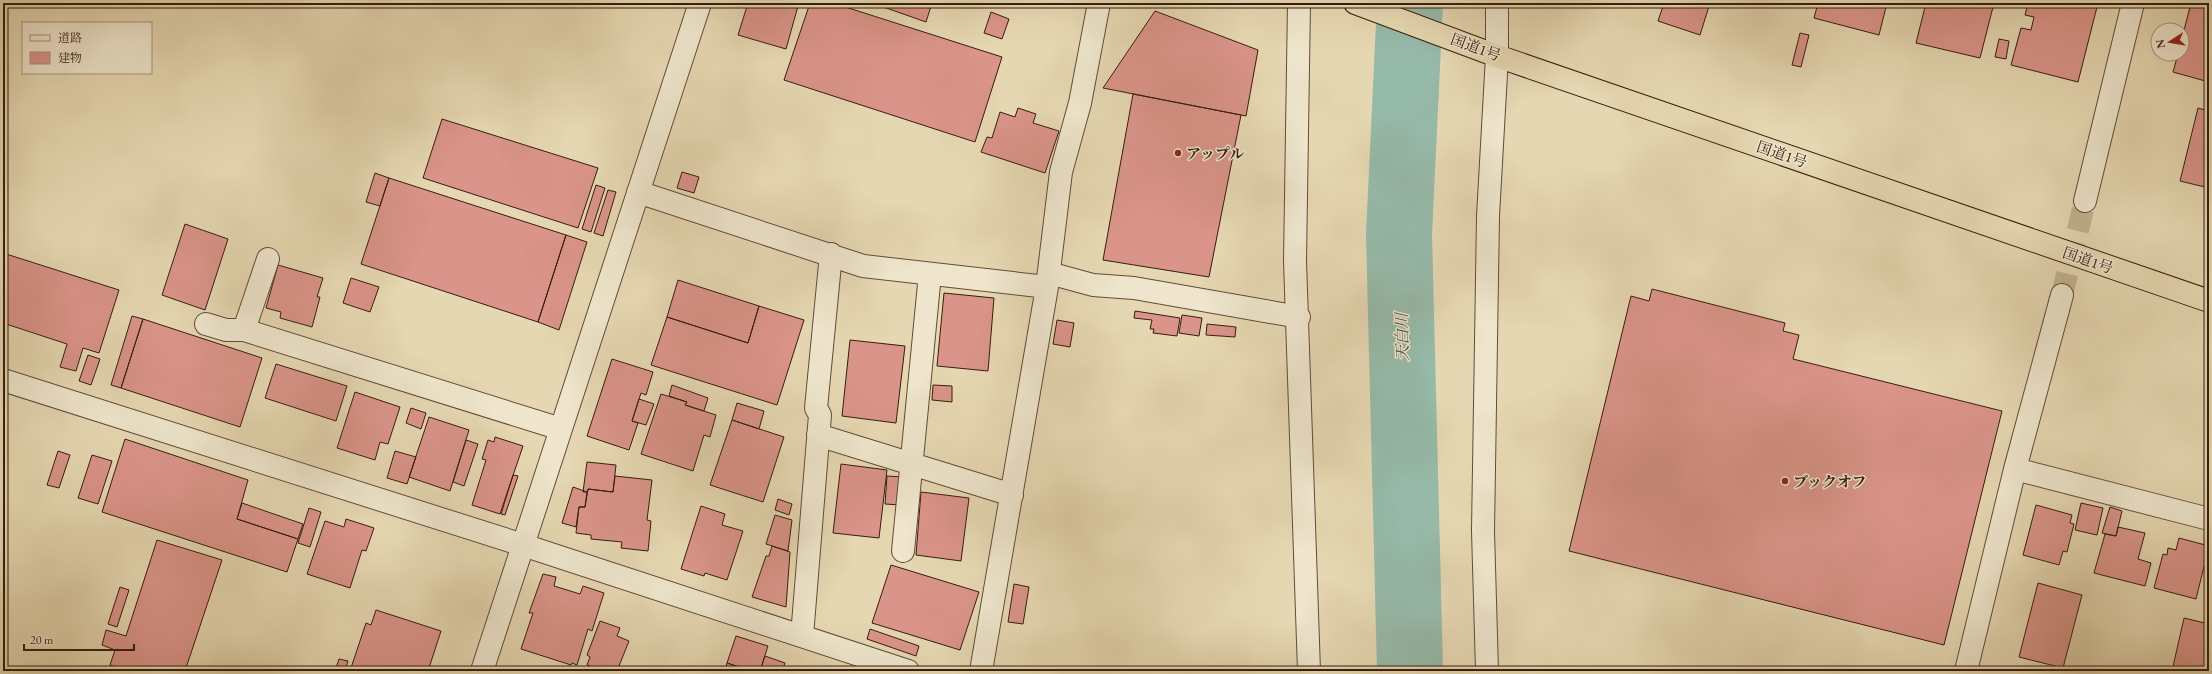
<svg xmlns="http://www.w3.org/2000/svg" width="2212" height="674" font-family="'EB Garamond','Noto Serif JP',serif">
  <rect width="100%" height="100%" fill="#e5d7b1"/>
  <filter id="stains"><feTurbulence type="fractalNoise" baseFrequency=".005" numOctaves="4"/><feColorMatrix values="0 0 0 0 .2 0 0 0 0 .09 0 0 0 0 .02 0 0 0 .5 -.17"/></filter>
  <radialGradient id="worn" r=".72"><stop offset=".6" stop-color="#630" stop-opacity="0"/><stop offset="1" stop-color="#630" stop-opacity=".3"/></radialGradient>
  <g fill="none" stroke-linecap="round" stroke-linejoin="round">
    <path stroke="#96baaa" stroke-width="66" d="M1410 3 1399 234 1410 671"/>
  </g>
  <path fill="#da9489" stroke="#351d0f" d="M748 3H789L798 6 786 49 738 35Z
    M810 3H833L1002 57 975 142 784 80Z
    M872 3H932L926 22Z
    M1664 3H1710L1700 35 1658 21Z
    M1818 3H1887L1879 35 1814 18Z
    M1926 3H1994L1980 58 1916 43Z
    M2028 3H2098L2078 82 2011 65 2021 28 2031 30 2034 17 2025 15Z
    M2191 3H2209V82L2173 72 2178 54H2182V38Z
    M1155 11 1258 50 1246 116 1103 88Z
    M991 12 1009 19 1002 39 984 33Z
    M1800 33 1809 35 1801 67 1792 65Z
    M1999 39 2009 41 2006 59 1995 57Z
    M1133 94 1241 115 1209 277 1103 260Z
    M1018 108 1036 114 1033 123 1059 131 1045 173 981 152 987 137 992 138 1000 112 1015 117Z
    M2198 108 2209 111V188L2180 181Z
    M442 119 598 168 578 228 423 178Z
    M682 172 699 177 694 193 677 188Z
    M375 173 389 178 380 206 366 202Z
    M389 178 566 235 538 322 361 264Z
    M596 185 605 188 591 232 582 229Z
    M608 190 616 192 603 236 594 233Z
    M185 224 228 239 205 310 162 295Z
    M566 235 587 242 559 330 538 322Z
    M3 253 119 290 99 353 83 348 76 371 60 367 67 344 3 323Z
    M278 265 323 278 317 297H320L312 327 280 318 281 312 266 308Z
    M351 278 379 287 370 312 343 303Z
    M678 280 759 306 748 343 667 317Z
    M1652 289 1785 323 1783 331 1799 335 1793 359 2002 411 1944 645 1569 551 1631 296 1649 301Z
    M944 293 994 298 988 371 937 366Z
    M759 306 804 320 777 405 651 365 667 317 748 343Z
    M1135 311 1180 318 1177 336 1153 333 1154 329H1150L1152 320 1134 318Z
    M1182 315 1202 318 1199 336 1179 333Z
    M132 316 143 319 121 388 111 385Z
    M143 319 262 358 240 427 121 388Z
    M1057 320 1074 323 1070 347 1053 344Z
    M1207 324 1236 327 1235 337 1206 335Z
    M850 340 905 346 896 423 842 416Z
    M88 355 100 359 91 385 79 381Z
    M612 359 653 372 646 395 641 393 632 421 638 423 629 450 587 436Z
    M276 364 347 386 336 421 265 398Z
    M672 385 708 398 704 411 685 405 687 402 669 396Z
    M933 385 952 386V402L932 400Z
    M355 392 400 407 388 444 380 442 375 460 337 448Z
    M661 394 687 402 685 405 716 415 710 437 704 435 693 471 641 454Z
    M639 399 654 404 646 425 632 421Z
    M737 403 764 411 759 429 732 420Z
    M411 408 426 413 421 429 406 423Z
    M429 417 469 430 450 491 409 477Z
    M732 420 784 437 763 502 710 485Z
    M495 437 523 446 500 514 472 505 486 460 482 459 488 440 494 442Z
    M125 439 248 480 237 519 298 539 287 572 102 512Z
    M466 440 478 444 464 486 453 482Z
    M58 451 70 455 59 488 47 485Z
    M395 451 416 457 407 484 387 478Z
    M92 455 112 461 98 504 78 498Z
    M587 462 616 465 613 492 588 489 587 492H583Z
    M841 464 887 470 879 538 833 533Z
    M513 475 518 476 505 515 501 514Z
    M615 476 652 480 647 520 651 521 648 551 621 548 622 542 591 539V535L576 533 579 507H585L588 489 613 492Z
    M887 476 903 477 901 505 885 504Z
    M573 487 587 492 585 507H579L576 527 562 523Z
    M921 492 969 498 961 561 916 555Z
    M778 499 792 504 789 515 775 510Z
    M242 503 303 524 298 539 237 519Z
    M2081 503 2103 508 2097 535 2075 530Z
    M2036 505 2072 515 2070 523 2074 524 2067 552 2063 551 2059 565 2023 555Z
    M701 506 725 514 722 525 743 531 727 580 705 573 704 576 681 569Z
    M2110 507 2122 511 2116 536 2102 533Z
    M309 508 321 512 310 547 298 543Z
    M775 515 792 520 788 551 766 544Z
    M346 519 374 528 366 551 362 550 350 588 307 574 325 521 344 527Z
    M2118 527 2145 533 2138 559 2151 563 2145 586 2094 573 2105 534 2116 536Z
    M2179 538 2209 546 2196 599 2154 588 2163 554 2167 555 2168 548 2176 550Z
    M157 540 222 560 185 671H114L115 667 110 665 115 650 102 645 106 630 126 636Z
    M772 546 790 552 786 607 752 597 766 556H769Z
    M891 565 979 592 960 650 872 623Z
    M543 574 556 577 554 586 580 594 583 586 604 593 592 631 588 629 577 665 572 663 571 665 521 649 533 613H529Z
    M2038 583 2082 595 2063 668 2019 657Z
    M1014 584 1029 587 1023 624 1008 622Z
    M120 587 129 590 117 627 108 624Z
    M376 610 441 631 428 671H350L366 623 371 625Z
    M2184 618 2209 624V671H2172Z
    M600 621 620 628 617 636 629 641 617 671H605L587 665 590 657 587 655Z
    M870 629 919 646 916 656 867 639Z
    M736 636 768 646 760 671H751L727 663Z
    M765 656 785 663 782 671H760Z
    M339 659 348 661 345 671H335Z
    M727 663 751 671H725Z"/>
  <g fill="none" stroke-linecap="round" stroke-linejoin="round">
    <path stroke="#c2b291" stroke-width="22" stroke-dasharray="22 11" stroke-linecap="butt" d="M2062 295 2085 201"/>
    <g stroke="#614c38" stroke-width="24">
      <path id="minor" d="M1299 3 1295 261 1309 671
        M638 192 863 266 1047 287
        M2085 201 2133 3
        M1049 273 1093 285 1134 288 1299 317
        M206 324 226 330H244L268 259
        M244 330 561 429
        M3 380 523 545 908 671
        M818 435 1012 495
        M2015 469 2209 519
        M903 551 930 274
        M802 636 820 415 816 408 831 254
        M482 671 700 3
        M981 671 1047 287 1061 172 1080 103 1099 3
        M1487 671 1483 531 1488 216 1497 56V3
        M1966 671 2015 469 2062 295"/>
    </g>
    <g stroke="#351d0f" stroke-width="24">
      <path id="trunk" d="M1355 3 1497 56 2209 301"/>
    </g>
    <use href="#minor" stroke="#eee5cc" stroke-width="22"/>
    <use href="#trunk" stroke="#e5d7b1" stroke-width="22"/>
  </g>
  <g fill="#8f2418" stroke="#eee5cc" stroke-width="1.5">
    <circle cx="1178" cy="153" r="4"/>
    <circle cx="1785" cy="481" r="4"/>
  </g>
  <g text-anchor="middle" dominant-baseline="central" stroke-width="3" stroke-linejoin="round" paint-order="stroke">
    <g font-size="15" fill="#351d0f" stroke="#eee5cc">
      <text transform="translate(1476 47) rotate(20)">国道1号</text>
      <text transform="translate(1782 154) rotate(19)">国道1号</text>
      <text transform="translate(2088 260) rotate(19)">国道1号</text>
    </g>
    <g font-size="15" font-weight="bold" fill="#351d0f" stroke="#eee5cc" text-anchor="start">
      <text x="1186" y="153">アップル</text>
      <text x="1793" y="481">ブックオフ</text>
    </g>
    <g font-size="16" font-style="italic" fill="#524c3e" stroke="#eee5cc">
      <text transform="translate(1402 337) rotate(-91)">天白川</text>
    </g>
  </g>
  <rect width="2212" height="674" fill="none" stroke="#e5d7b1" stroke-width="16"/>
  <rect x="4" y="4" width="2204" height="666" fill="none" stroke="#351d0f" stroke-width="2"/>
  <rect x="8" y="8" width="2196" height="658" fill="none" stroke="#351d0f"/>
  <rect x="22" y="22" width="130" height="52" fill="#eee5cc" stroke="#a49580"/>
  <rect x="30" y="35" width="20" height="6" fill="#eee5cc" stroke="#a49580"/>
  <text x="58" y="42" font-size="12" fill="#351d0f">道路</text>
  <rect x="30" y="52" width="20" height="12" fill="#da9489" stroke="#a49580"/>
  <text x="58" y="62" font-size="12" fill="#351d0f">建物</text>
  <g transform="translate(2170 42) rotate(258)"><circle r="19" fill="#eee5cc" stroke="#a49580"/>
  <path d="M0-3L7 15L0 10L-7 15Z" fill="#8f2418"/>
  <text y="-6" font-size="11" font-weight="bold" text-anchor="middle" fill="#351d0f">N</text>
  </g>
  <path d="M24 644v6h110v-6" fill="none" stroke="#351d0f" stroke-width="2"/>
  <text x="30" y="644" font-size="12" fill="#351d0f" stroke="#eee5cc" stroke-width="3" paint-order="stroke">20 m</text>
  <rect width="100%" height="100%" filter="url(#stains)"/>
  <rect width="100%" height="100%" fill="url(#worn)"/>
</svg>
